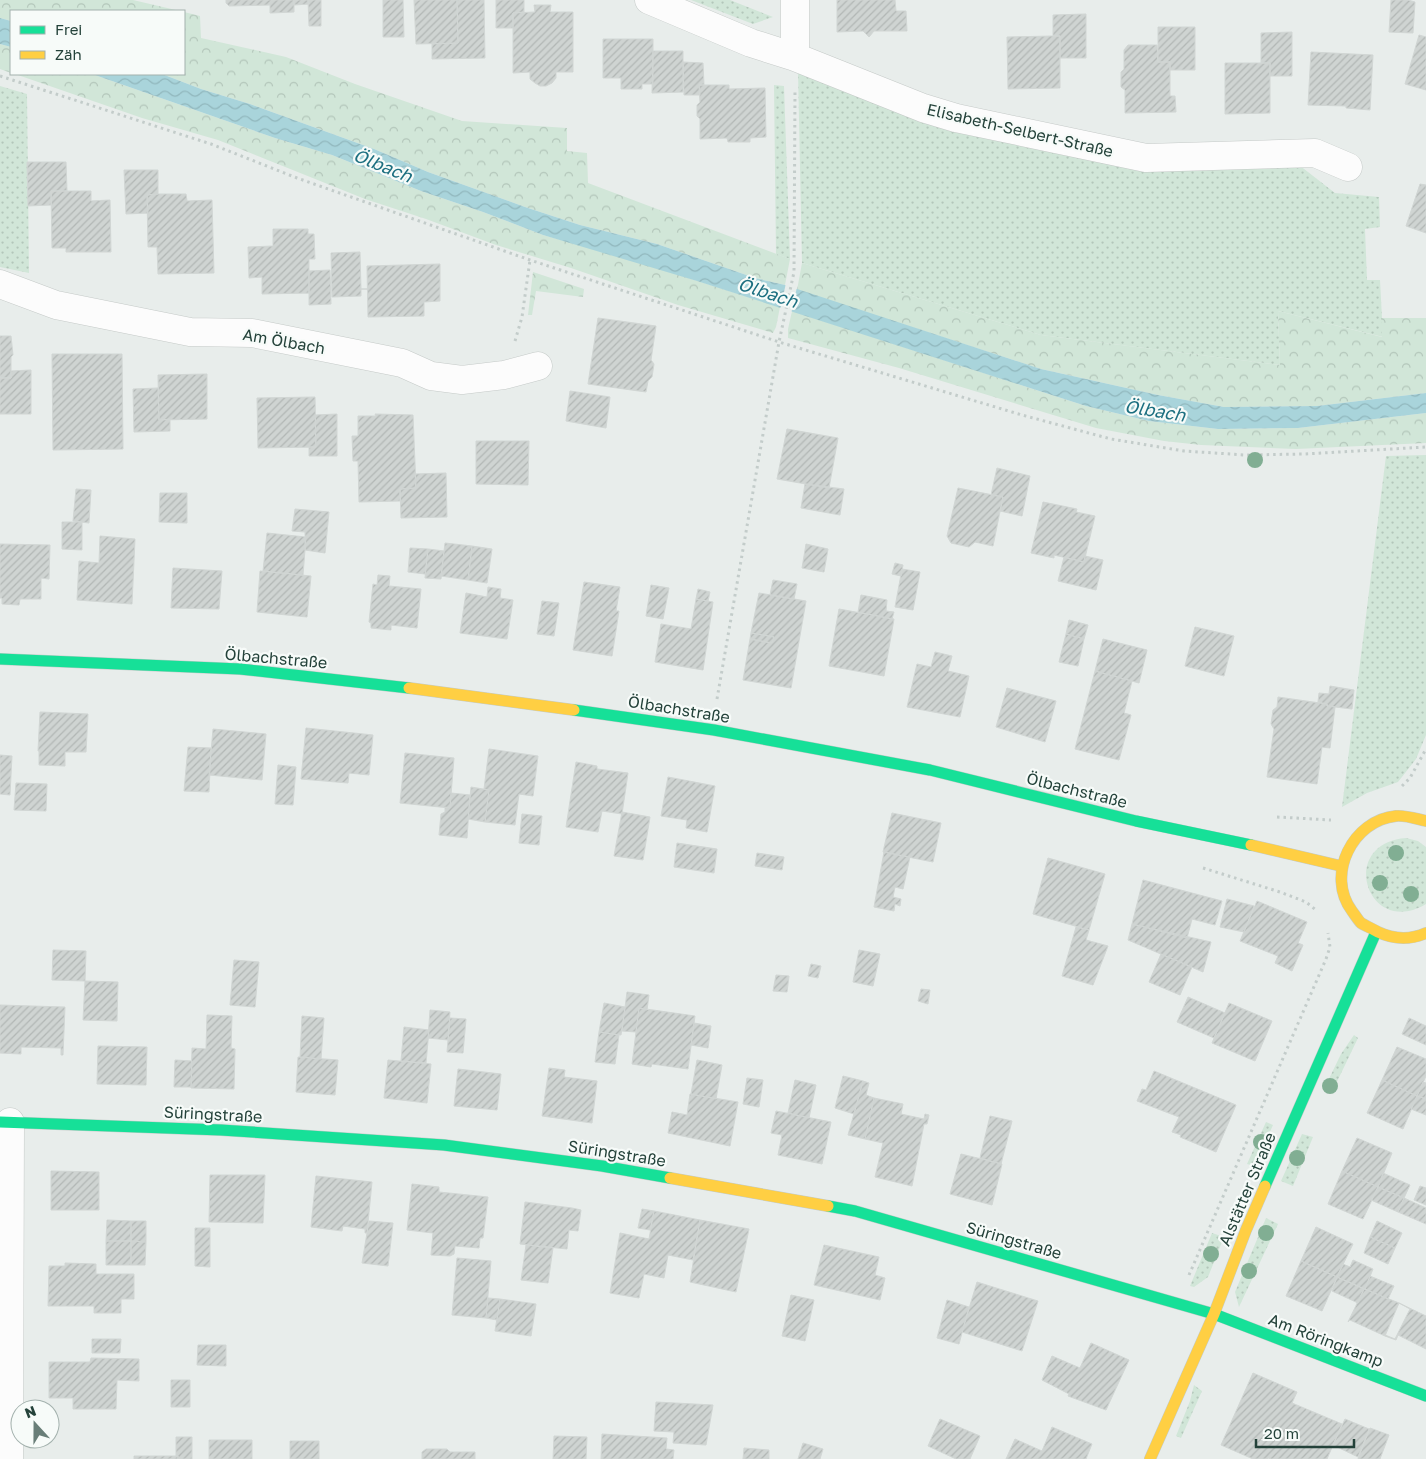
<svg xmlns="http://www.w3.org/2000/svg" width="1426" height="1459" font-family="'Golos Text',sans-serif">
  <defs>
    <pattern id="grass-dots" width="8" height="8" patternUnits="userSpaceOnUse" patternTransform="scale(1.25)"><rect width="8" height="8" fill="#d1e6d8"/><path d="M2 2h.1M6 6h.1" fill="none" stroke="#b3c6ba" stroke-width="1.8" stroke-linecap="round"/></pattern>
    <pattern id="forest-crowns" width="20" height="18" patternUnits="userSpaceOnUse" patternTransform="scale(1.25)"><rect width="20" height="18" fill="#d1e6d8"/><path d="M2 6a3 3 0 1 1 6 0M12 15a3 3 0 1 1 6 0" fill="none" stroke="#b3c6ba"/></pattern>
    <pattern id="water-waves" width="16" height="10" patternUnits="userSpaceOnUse" patternTransform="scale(1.25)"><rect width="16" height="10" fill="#a9d4db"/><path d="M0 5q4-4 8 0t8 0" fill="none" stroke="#91b7bd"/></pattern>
    <pattern id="building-hatch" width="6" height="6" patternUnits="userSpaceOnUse" patternTransform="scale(1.25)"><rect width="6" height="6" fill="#cfd4d2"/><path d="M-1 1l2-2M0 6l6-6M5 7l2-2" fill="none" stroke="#b2b7b5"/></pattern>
  </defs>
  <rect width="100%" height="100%" fill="#e8edeb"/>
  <path fill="url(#grass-dots)" d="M691 0H730L773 17 753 24Z
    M798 71 936 123 1299 165 1335 193 1379 197 1380 227 1365 229 1367 280H1380L1383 337 1278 311 1280 365 1041 335 802 263Z
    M774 85 784 86 790 259 776 254Z
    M0 86 27 94 29 273 0 267Z
    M1426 455V735L1416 759 1398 782 1367 793 1342 807 1386 456Z
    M1406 838 1418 841 1426 847V904C1368 939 1336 844 1406 838Z
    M1354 1035 1358 1038 1333 1090 1325 1087 1341 1054Z
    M1266 1122 1273 1125 1255 1166 1247 1164Z
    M1302 1134 1313 1137 1293 1186 1281 1181Z
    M1266 1218 1278 1224 1239 1307 1235 1292Z
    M1212 1233 1224 1237 1208 1277 1194 1287 1190 1286Z
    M1194 1385 1202 1391 1181 1438 1176 1436 1190 1401Z"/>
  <path fill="url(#forest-crowns)" d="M0 0H133L180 11H11V21L0 18Z
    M184 12 200 16 201 38 286 57 355 84 462 121 567 128V151L587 153 588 183 790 259 785 285 755 278 657 244 580 225 525 207 428 172 374 149 250 104 201 89 162 74H184Z
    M0 44 11 47V73L0 69Z
    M15 74H92L275 138 332 155 421 191 483 212 543 235 622 257 780 307 776 327 773 333 678 305 571 268 496 245 426 219 365 199 218 140 142 118Z
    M802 263 1041 335 1280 365 1278 311 1382 337 1381 318H1426V393L1317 406 1224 407 1158 395 1041 369 797 290Z
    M533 272 584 289 583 297 536 291 532 315H528Z
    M792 311 1086 406 1149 421 1218 429 1298 428 1426 413V443L1296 449 1201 445 1164 441 1096 428 899 368 788 338V329Z"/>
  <path fill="url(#water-waves)" d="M0 18 11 21V47L0 44Z
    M92 74H162L201 89 250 104 374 149 428 172 525 207 580 225 657 244 755 278 785 285 1041 369 1158 395 1224 407 1317 406 1426 393V413L1298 428 1218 429 1149 421 1086 406 697 281 543 235 483 212 421 191 332 155 275 138Z"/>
  <path fill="#e8edeb" d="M786 283 797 287 791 314 780 310Z"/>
  <path fill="url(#building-hatch)" stroke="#d1d6d4" d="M226 0H294V12L270 13V5L229 6 226 3Z
    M294 0H308L309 4 294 5Z
    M308 0H321V26H309Z
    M383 0H403L404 37H383Z
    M414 0H457L458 43 416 44Z
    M457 0H484L485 58 432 59V44L458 43Z
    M496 0H524V12L513 13V28H496Z
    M837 0H895L896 11H906L907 31H874L869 37 863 31 837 32Z
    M1391 0H1408L1415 2 1413 33 1389 32Z
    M534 5H551L550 12H573V72H556V78L552 83 546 86H540L535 83 530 79V72L513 73V13L535 12Z
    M1086 14V58H1060V36H1053V15Z
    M1158 27H1195V70H1170V62H1158Z
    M1292 32V76H1270V63H1261V33Z
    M1419 35 1426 37V90L1405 84Z
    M1053 36H1060V88L1008 89 1007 37Z
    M603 39H653V84H642V89H621V78H603Z
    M1128 45H1157L1158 62H1170V96H1175L1176 112 1125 113V90L1121 87V72L1124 69V50Z
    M653 51H683V92L652 93Z
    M1311 52 1373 55 1370 110 1346 108V106L1308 105Z
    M683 62 703 63 704 85H699L700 95H684Z
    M1225 63H1270V113L1225 114Z
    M699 85H729V89L765 88 766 137 750 138V142H728L727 138 700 139V119L697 116V105L700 102Z
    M27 162H66L67 191H51V205L28 206Z
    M124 170H158V194L147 195 148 213 126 214Z
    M1420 184 1426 185V233L1406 226Z
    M51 191H91V201L110 200 111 252H66V248H52Z
    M158 194H186L187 201 212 200 214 273 158 274 157 247H148L147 195Z
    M273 229H308V234H314L315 259H309V293L262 294V277L249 278 248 247 273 246Z
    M360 252 361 289H368H361V296L332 297 331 253Z
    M440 264V301L424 302V316L368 317 367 266Z
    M330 270 331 304 309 305V271Z
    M598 318 656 326 651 360 654 364 652 377 648 381 646 392 588 384Z
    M0 336H11L13 355 11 357V378H0Z
    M52 354H122L123 449 53 450Z
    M31 370V414H0V378H11V371Z
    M207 374V419L159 420 158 375Z
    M158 388 159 420 170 419V431L134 432 133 389Z
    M570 391 610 397 606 428 566 421Z
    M315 397 316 447 258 448 257 398Z
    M337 414V456H309V447H316L315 415Z
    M375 414 413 415 416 488 400 489V501L359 502 358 461H353L352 436H358V416H376Z
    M787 429 838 438 829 488 777 479Z
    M476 441H529L528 485 476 484Z
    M997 468 1030 476 1022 516 1000 511 1003 497 991 495Z
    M446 473 447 517 401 518 400 489 416 488 415 474Z
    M805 484 844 489 840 515 801 508Z
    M958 488 1003 497 993 546 975 542 969 547 951 543 947 536Z
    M76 489 91 490 89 523 73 521Z
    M160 493H187V523L159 522Z
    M1043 502 1077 509 1076 512 1095 516 1084 562 1054 555V558L1031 553Z
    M295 509 329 512 325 553 305 550V532L292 531Z
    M62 522H82V550L62 549Z
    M267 533 306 537 303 575 263 571Z
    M100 536 135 539 132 604 77 600 79 561 99 563Z
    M445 543 472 546 468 580 441 576Z
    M0 544 50 545 49 579 41 578V599H20L19 605 2 604V598H0Z
    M806 544 828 549 824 572 802 568Z
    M472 546 492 549 487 583 468 580Z
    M410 548 428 549 425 574 408 572Z
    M428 549 444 551 441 579 425 578Z
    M1085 556 1103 560 1096 590 1058 581 1064 557 1084 562Z
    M895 563 903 565 901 576 892 574Z
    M173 568 222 571 219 609 171 608Z
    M902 569 920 572 913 610 895 607Z
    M260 571 311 576 307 617 257 612Z
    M378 575 390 576 389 586 421 589 417 628 391 625V630L371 628V623L369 622 373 584 377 585Z
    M773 580 797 584 794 599 770 595Z
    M584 582 620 587 616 611H619L612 656 573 650Z
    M651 585 669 588 663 619 646 616Z
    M488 587 501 589 500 598 513 600 507 639 460 633 466 593 487 597Z
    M698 589 710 592 708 601 696 599Z
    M759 593 806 601 791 688 743 680 750 639 772 643 774 637 751 633Z
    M861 595 887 600 886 611 894 612 892 619 858 612Z
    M696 599 713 602 703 670 655 662 661 624 691 629Z
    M542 601 559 603 554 636 537 634Z
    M839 609 894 619 884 676 829 666Z
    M1069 620 1088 625 1084 639 1066 634Z
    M1195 627 1234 636 1224 676 1185 666Z
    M751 633 774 637 772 643 750 639Z
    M1066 634 1084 639 1078 666 1059 662Z
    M1103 639 1147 650 1139 683 1095 671Z
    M935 652 952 656 948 671 969 676 960 717 907 707 917 664 931 667Z
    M1095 671 1132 681 1124 713 1131 715 1119 760 1075 749Z
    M1330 686 1354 690 1352 709 1327 706V704L1318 702 1319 693 1329 694Z
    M1007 688 1056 701 1045 742 996 727Z
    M1278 697 1327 704V706L1335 707 1330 748 1322 747 1317 784 1267 777 1274 729 1271 724 1273 710 1277 707Z
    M40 712 88 714 86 752H65V766L39 765V751H38Z
    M306 728 373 735 369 775 349 773 348 783 301 779Z
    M213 729 266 734 262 780 209 775Z
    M188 747 211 748 209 792 184 791Z
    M489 749 538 756 533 796 519 794 515 825 485 822 489 790 484 789Z
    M405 753 454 758 450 808 400 803Z
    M0 755 12 756 10 795 0 794Z
    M576 762 597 766V769L628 773 622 814 602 811 598 832 566 827Z
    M278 765 296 767 293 805 275 804Z
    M668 777 715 786 707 832 686 828 687 820 661 816Z
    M16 783 47 784 46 811 14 810Z
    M471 787 489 790 485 822 468 819Z
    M451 793 470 795 467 838 439 835 441 814 445 812V807L450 808Z
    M622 812 650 817 643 860 614 856Z
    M892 813 941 823 933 862 883 852Z
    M522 814 542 816 539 845 519 843Z
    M677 843 717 849 714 873 674 867Z
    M884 852 910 857 903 889 895 887 893 897 901 899 900 906 895 904 894 911 874 907Z
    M757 853 784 857 782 870 755 866Z
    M1048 858 1105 874 1089 930 1033 914Z
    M1143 880 1222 901 1215 925 1192 919 1187 938 1132 924Z
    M1227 899 1254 906 1244 932 1220 927Z
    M1257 901 1307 922 1298 943 1303 945 1292 971 1275 963 1278 956 1240 941Z
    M1132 924 1211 942 1203 972 1128 940Z
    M1076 927 1089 930 1086 940 1108 946 1093 985 1062 976Z
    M53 950 86 951 85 981 52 980Z
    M859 950 880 954 873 986 853 982Z
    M1161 954 1192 967 1180 995 1149 982Z
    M234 960 259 962 255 1007 230 1005Z
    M811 964 821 966 818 978 808 976Z
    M776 975 789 976 787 992 773 991Z
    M85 981 118 982 117 1021 83 1020Z
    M921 989 930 990 928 1004 918 1001Z
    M627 992 649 995 647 1010 639 1008 636 1032 622 1031Z
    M1188 997 1225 1013 1214 1038 1177 1022Z
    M604 1003 625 1007 621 1035 599 1032Z
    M1229 1003 1272 1021 1255 1061 1212 1043Z
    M0 1005 65 1007 63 1055H61V1048L21 1047V1054L0 1053Z
    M639 1008 695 1016 688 1069 652 1064 651 1067 632 1064Z
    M430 1010 450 1012 448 1040 428 1038Z
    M207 1015 232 1016 231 1048 235 1049 234 1089 191 1088 192 1048 206 1049Z
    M302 1016 324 1018 321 1059 300 1057Z
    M450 1018 466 1019 463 1053 447 1052Z
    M1409 1018 1426 1026V1045L1402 1034Z
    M694 1023 711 1026 708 1048 691 1045Z
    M404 1027 429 1030 426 1063 401 1061Z
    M599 1032 619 1035 615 1064 595 1062Z
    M98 1046 147 1047 146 1085 97 1084Z
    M1397 1047 1426 1059V1076L1417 1096 1382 1080Z
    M298 1057 338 1060 335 1095 296 1092Z
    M175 1060 192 1061 191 1087H174Z
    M388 1060 431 1064 427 1103 384 1098Z
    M697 1060 722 1065 716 1099 691 1094Z
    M549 1068 565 1070 564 1077 597 1081 592 1123 542 1116Z
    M458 1069 501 1074 497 1110 454 1106Z
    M1154 1071 1236 1105 1216 1152 1180 1137 1181 1135 1172 1132 1179 1117 1137 1101 1142 1089 1146 1090Z
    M843 1076 863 1081 854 1114 835 1108Z
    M747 1078 763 1080 759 1107 743 1104Z
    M795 1080 816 1085 809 1118 788 1113Z
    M1382 1080 1417 1096 1403 1129 1367 1113Z
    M863 1081 869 1083 866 1095 874 1098 865 1139 848 1135Z
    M1423 1082 1426 1083V1099L1417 1096Z
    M690 1094 738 1102 730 1146 668 1133 672 1112 687 1115Z
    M1417 1096 1426 1099V1115L1411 1109Z
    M874 1098 903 1104 901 1114 924 1119 925 1114 929 1115 927 1124H924L912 1186 875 1177 883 1143 865 1139Z
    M776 1111 831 1122 822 1164 778 1155 782 1135 771 1133Z
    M990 1116 1012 1121 1001 1164 980 1158Z
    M1357 1138 1392 1153 1378 1187 1342 1171Z
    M961 1154 1002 1164 992 1205 950 1194Z
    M51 1171 99 1172V1210H51Z
    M1342 1171 1378 1187 1363 1219 1328 1204Z
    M1383 1173 1410 1185 1404 1198 1378 1187Z
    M210 1175H265L263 1223 209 1222Z
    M316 1176 372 1182 367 1233H365V1229L343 1226 342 1231 311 1227Z
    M412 1184 439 1187V1192L488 1197 483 1238H480L479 1248 455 1246 454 1254 450 1256 431 1255 433 1233 407 1230Z
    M1420 1186 1426 1188V1205L1414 1200Z
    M1378 1187 1404 1198 1398 1212 1371 1200Z
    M1404 1198 1426 1208V1224L1398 1212Z
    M525 1202 572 1208 581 1210 578 1231 569 1230 567 1249 520 1244Z
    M642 1209 654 1211 650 1230 638 1228Z
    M654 1211 700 1220 693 1260 668 1255 664 1278 644 1274 639 1298 610 1293 620 1233 649 1239Z
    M107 1220 131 1221V1241H106Z
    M700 1220 749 1229 736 1292 690 1282Z
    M131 1221H146V1242L131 1241Z
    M369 1221 393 1223 388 1266 362 1263Z
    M1377 1221 1402 1233 1395 1248 1370 1237Z
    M1316 1227 1353 1244 1337 1277 1301 1261Z
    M195 1228H210V1267L195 1266Z
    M1370 1237 1395 1248 1388 1264 1364 1253Z
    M106 1241H131V1265H106Z
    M131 1241 146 1242 145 1265H131Z
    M526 1245 553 1248 548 1283 521 1280Z
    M824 1245 879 1257 875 1275 885 1278 880 1300 814 1285Z
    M457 1258 491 1261 486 1318 452 1315Z
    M1353 1260 1373 1269 1365 1289 1337 1277 1343 1264 1350 1267Z
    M1301 1261 1337 1277 1322 1311 1286 1296Z
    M65 1263 96 1264V1274H134V1299H121V1313H94V1306H48L49 1266H65Z
    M1370 1276 1394 1286 1388 1299 1365 1289Z
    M1337 1277 1364 1289 1358 1303 1332 1291Z
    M977 1282 1038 1301 1022 1351 962 1332Z
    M1364 1289 1399 1303 1385 1336 1350 1320 1348 1322Z
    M791 1295 814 1300 805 1341 782 1336Z
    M488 1298 500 1299 497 1320 486 1318Z
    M500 1299 536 1304 531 1336 495 1331Z
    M947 1300 969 1307 959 1344 937 1338Z
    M1399 1303 1426 1316V1349L1398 1335 1396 1340 1385 1336V1335L1395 1339 1410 1309Z
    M92 1339H121L120 1353H92Z
    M1091 1343 1129 1360 1106 1410 1068 1396 1069 1394 1042 1380 1052 1356 1080 1368Z
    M198 1345H226V1366L197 1365Z
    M91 1358 139 1359V1381L117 1380 116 1409H73V1398H49V1362H90Z
    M1253 1373 1297 1392 1292 1403 1342 1424 1327 1459H1271L1268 1458 1267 1459H1253L1221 1445Z
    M171 1380H190V1407H171Z
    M656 1402 713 1405 706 1445 673 1443 674 1432 654 1431Z
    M940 1419 980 1436 970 1459H956L928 1446Z
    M1345 1419 1369 1429 1358 1457 1333 1445Z
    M1052 1427 1092 1444 1086 1459H1006L1015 1439 1042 1451Z
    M1370 1428 1389 1435 1380 1459H1358Z
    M602 1434 667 1438 666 1449 674 1450 673 1459H601Z
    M554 1436 587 1437 586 1459H553Z
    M176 1437H192V1459H178V1456H176Z
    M209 1440H252V1459H209Z
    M290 1441H319V1459H290Z
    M803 1443 823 1449 820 1459H798Z
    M744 1448 769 1450V1459H743Z
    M426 1449H447L450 1452H475V1459H422V1452Z
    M134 1456H178V1459H134Z"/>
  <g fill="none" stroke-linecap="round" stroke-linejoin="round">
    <g stroke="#c5cac8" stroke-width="29">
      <path id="street" d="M649 0 751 43 795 57 923 108 956 118 1146 158 1315 153 1348 167
        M795 57V0
        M0 284 56 305 190 332 252 333 402 363 431 376 462 380 504 375 538 366
        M9 1459 10 1122"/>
    </g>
    <g stroke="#c3cbc8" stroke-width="12">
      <path id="fast" d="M0 659 240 669 409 688
        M574 710 714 730 930 770 1136 821 1251 845
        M0 1122 221 1130 444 1145 602 1166 670 1178
        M1265 1186 1376 932
        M828 1206 855 1211 1214 1314 1426 1396"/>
    </g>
    <g stroke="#c3cbc8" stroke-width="12">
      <path id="slow" d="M409 688 574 710
        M1426 821C1417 819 1405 815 1396 816 1353 820 1325 875 1352 911 1355 915 1358 920 1361 923 1366 926 1373 929 1378 932 1393 939 1410 940 1426 933
        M1251 845 1341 866
        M670 1178 828 1206
        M1150 1459 1214 1314 1246 1230 1265 1186"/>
    </g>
    <path stroke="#c3ccca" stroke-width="3" stroke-dasharray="2.5 4" stroke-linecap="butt" d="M0 76 211 144 297 178 530 260 779 342 1022 415 1111 439 1184 451 1245 455 1304 454 1426 447
      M515 341 522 317 530 260
      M717 699 779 342 794 272 795 90
      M1402 786 1410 778 1426 749
      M1277 817 1331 820
      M1203 868 1280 892 1306 902 1316 910
      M1189 1275 1326 959 1330 947 1328 933"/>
    <use href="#street" stroke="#fcfcfc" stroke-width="28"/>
    <use href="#fast" stroke="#16e098" stroke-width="11"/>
    <use href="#slow" stroke="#ffcf43" stroke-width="11"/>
  </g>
  <g fill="#81ae93">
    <circle cx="1255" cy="460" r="8"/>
    <circle cx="1396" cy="853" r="8"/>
    <circle cx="1380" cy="883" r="8"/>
    <circle cx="1411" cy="894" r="8"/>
    <circle cx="1330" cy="1086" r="8"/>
    <circle cx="1261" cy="1142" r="8"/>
    <circle cx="1297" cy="1158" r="8"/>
    <circle cx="1266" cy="1233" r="8"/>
    <circle cx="1211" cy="1254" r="8"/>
    <circle cx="1249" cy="1271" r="8"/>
  </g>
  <g text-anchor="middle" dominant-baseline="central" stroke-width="4.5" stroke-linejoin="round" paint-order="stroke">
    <g font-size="16" fill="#24423a" stroke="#f7fbf9">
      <text transform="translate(1020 130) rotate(13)">Elisabeth-Selbert-Straße</text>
      <text transform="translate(284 341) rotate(10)">Am Ölbach</text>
      <text transform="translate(276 658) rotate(5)">Ölbachstraße</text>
      <text transform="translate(679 709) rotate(9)">Ölbachstraße</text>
      <text transform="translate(1077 790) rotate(14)">Ölbachstraße</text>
      <text transform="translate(213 1114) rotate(3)">Süringstraße</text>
      <text transform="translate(617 1153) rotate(9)">Süringstraße</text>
      <text transform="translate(1247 1189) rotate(-67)">Alstätter Straße</text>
      <text transform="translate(1014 1240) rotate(16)">Süringstraße</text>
      <text transform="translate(1326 1340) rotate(21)">Am Röringkamp</text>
    </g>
    <g font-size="18" font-style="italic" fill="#1c6f80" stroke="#f7fbf9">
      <text transform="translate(383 165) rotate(22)">Ölbach</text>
      <text transform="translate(768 292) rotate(18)">Ölbach</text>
      <text transform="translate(1155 410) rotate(9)">Ölbach</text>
    </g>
  </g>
  <rect x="10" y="10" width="175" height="65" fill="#f7fbf9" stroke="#a3b1ad"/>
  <rect x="20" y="26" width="25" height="8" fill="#16e098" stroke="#a3b1ad"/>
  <text x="55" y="35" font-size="15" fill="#24423a">Frei</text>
  <rect x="20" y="51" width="25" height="8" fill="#ffcf43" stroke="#a3b1ad"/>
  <text x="55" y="60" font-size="15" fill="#24423a">Zäh</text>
  <g transform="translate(35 1424) rotate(339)"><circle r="24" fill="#f7fbf9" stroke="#a3b1ad"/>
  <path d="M0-4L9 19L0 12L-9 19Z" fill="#697e78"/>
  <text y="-8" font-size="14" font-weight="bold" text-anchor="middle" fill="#24423a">N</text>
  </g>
  <path d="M1256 1439v8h98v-8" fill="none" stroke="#24423a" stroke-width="2.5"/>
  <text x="1264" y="1439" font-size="15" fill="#24423a" stroke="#f7fbf9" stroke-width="4" paint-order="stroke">20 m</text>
</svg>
